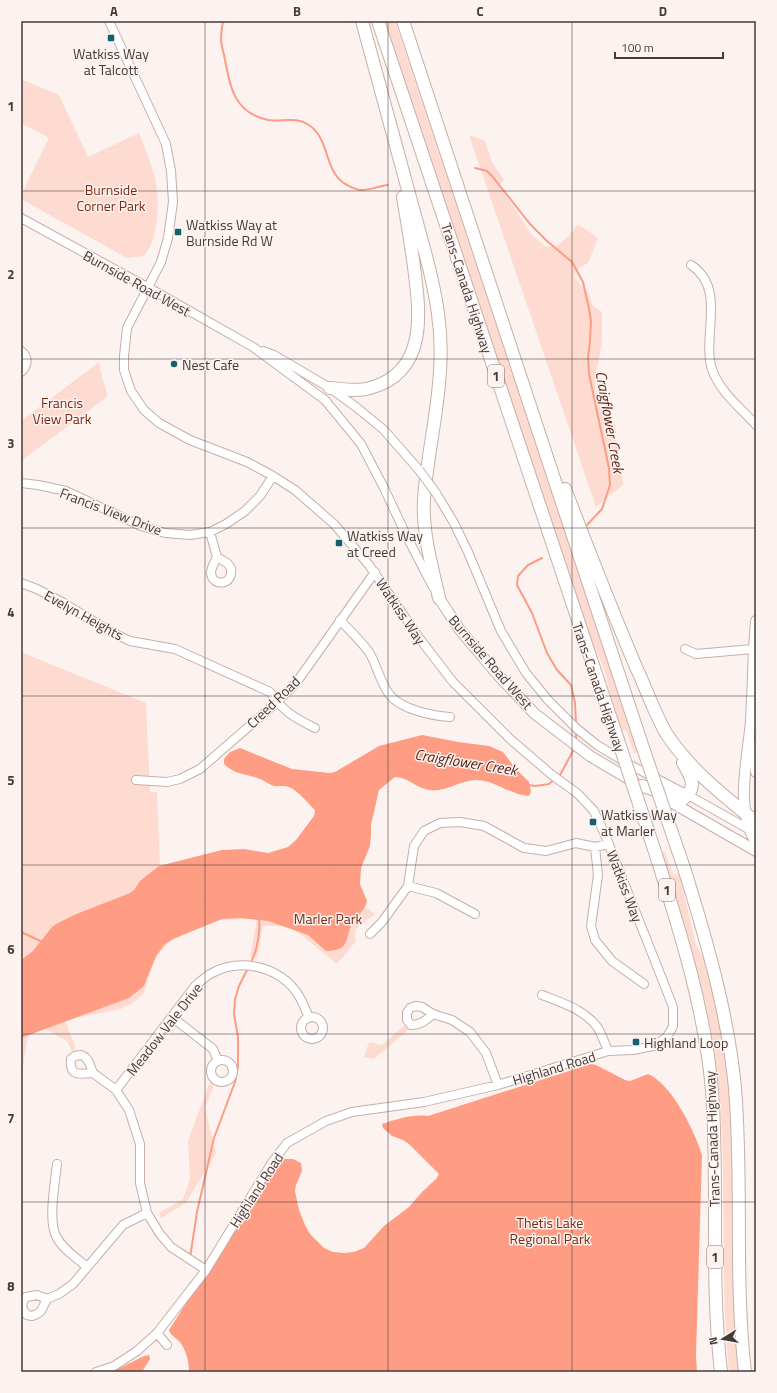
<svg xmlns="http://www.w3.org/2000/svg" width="777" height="1393" font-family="'Titillium Web',sans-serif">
  <rect width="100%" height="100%" fill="#fcf2ef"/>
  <path fill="#fedbd1" d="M384 21H395L638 752 634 753 626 730 621 731C611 704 608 668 592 644Z
    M21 79 59 95 88 157 139 133C144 146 149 158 153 171 160 193 159 221 152 242 150 247 147 252 144 256L127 258 21 199V195L49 138 21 123Z
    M469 135 485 141 492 162 504 180 499 185 531 234 546 247 557 246 569 236 578 224 598 238 588 263 579 268 574 276 580 285 588 292 592 305 602 312V343L595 378V392L599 404 615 425 616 431 615 436 619 453V464L622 470 623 485 596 507Z
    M99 362 102 377 108 396 21 461V421Z
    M21 652 146 703 150 792H157L162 914 325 879 375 914C366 922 351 925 356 941L337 964 290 926H263L257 958 250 957 257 919 213 920 169 942 157 956 151 969 144 993 133 1003 121 1009 65 1020 76 1049 72 1051 67 1041 42 1027 29 1030 21 1078Z
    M665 852 673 875 679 873 696 945 705 960 710 977 724 1046 730 1090 733 1180 735 1325 739 1372H729C719 1274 728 1176 718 1078 710 1001 685 927 661 853Z
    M405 1025 409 1029 374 1059 364 1057 369 1042 382 1045Z
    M210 1081 214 1085 205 1108 216 1153 186 1203 161 1218 159 1213 183 1199 190 1179 188 1141Z"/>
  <path fill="#fe9d84" d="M422 735 458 742 489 746 503 752 515 768 529 782 531 792 529 796C510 795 495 780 476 780 460 780 445 793 429 790 416 788 408 777 395 777L379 790 371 825V835L370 846 361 868 360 884 367 901C365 910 358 915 353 922 344 937 352 951 326 951L308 935 268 921 241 918 222 919 173 939 165 944 156 956 144 986 129 998 21 1038V960L33 951 52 927 56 924 74 915 130 893 134 890 140 881 159 866 222 850 244 849 268 853 288 847 296 840 314 816 315 810C308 803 297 790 289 787 284 785 279 787 274 786 270 785 265 781 260 779 246 773 236 776 224 764V759L230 752 240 748 292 769 330 773 335 772 379 746Z
    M591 1064 596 1065 625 1080 630 1081 648 1074C672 1084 695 1132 702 1155L696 1355 697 1372H189C189 1362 186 1349 179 1341 175 1337 171 1336 169 1330L278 1159H293L301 1163 302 1171 296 1185 295 1191 299 1210 305 1225 310 1234 324 1248 333 1252 344 1253 354 1252 364 1248 384 1226 409 1207 422 1192 436 1179 439 1174 409 1144 403 1140 392 1136 383 1128 382 1124C397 1119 412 1114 428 1116Z
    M149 1355 150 1359 142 1372H112L144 1356Z"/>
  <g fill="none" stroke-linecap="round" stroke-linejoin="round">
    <path stroke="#fd9c84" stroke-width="2" d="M223 21C222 27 221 33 221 39 221 46 224 53 225 60 230 88 235 113 268 120 282 122 296 116 309 125 331 140 323 172 347 185 351 187 356 190 361 190 370 190 379 186 388 185
      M475 168 487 171 492 176 530 224 547 241 572 262 583 282 589 309 591 321 590 341 588 357 589 374 609 468 610 485 602 509 586 526
      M542 558 528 565 518 576 517 585 532 613 547 653 557 670 571 685 575 703 576 723
      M576 741V731
      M559 777 574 749
      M255 905 295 908 307 914 315 934
      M21 932 45 943 68 942 134 933
      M250 964C257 952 262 927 258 913 257 908 254 903 253 898
      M21 1014 61 1006 89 989 103 976 125 945 137 930 155 915 171 907 192 901 216 897 233 896 289 899 315 892 321 886 334 870 345 852 355 827 359 804 367 782 383 767 392 764 406 763 437 770 484 773 512 782 535 786 549 784 555 779
      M190 1258 197 1212 214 1138 235 1082 238 1066V1037L234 1014 235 999 239 986 248 968"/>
    <g stroke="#c6afa8" stroke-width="10">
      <path id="minor" d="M21 218 158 293 253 347 325 400 361 444 384 488 407 537 433 587
        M691 265C728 289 700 339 713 372 722 394 741 408 756 425
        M21 351C29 357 28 366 21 372
        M263 351 274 355 330 388 356 407 384 430 419 470
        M21 483 38 485 66 491 141 526 165 533 190 535 210 532 226 524 245 511 260 496 273 476
        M436 493 454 523 468 552 501 631 526 673 548 700 576 728 597 745 632 766 688 795 752 831
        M210 532 217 557C215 562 211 567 211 573 212 587 234 586 231 568L227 563 217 557
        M21 583 37 589 62 602 111 632 130 641 175 649 270 692C284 712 293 717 315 728
        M340 620C349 630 361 641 369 652 377 665 380 682 389 694 400 709 432 716 450 717
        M685 649 696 654 753 649
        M136 780 167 782 180 779 200 769 277 702 296 683 375 572
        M595 847 598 875 591 926 595 940 612 961 644 984
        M408 886 436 893 475 914
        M370 934 382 922 408 886 414 846 424 831 440 823 460 822 484 826 524 848 546 851 576 843 595 847 609 844
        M542 995C563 1003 585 1010 598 1028 602 1035 605 1044 608 1051
        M433 1014C426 1020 421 1025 411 1025L407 1020V1013L410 1008 416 1006 422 1007 433 1014 452 1020 470 1032 486 1053 498 1085
        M172 1017 213 1049 218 1061
        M301 1028a11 11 0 1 1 22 0a11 11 0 1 1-22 0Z
        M211 1071a11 11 0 1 1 22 0a11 11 0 1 1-22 0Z
        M93 1073C80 1074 69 1077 71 1059L75 1056 81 1055 85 1057 89 1062 93 1073 116 1090 129 1110 140 1144V1183L147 1213 160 1234 171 1247 206 1270
        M116 1090 195 986C201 981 206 976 212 973 242 957 281 967 299 996 303 1003 306 1010 309 1018
        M57 1164C55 1184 48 1219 56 1236 62 1249 77 1258 87 1267
        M47 1299 37 1295 26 1297 23 1301 22 1306 24 1311 27 1315 32 1316 37 1314 41 1311 47 1299 59 1294 73 1284 123 1225 147 1213
        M157 1333 167 1345
        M96 1372 114 1366 137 1351 157 1333 206 1270 271 1164 287 1143 326 1121 352 1112 424 1102 498 1085 608 1051 633 1050 653 1046 666 1038 670 1032 673 1026V1007L668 994 606 837 594 811 577 793 552 775 509 738 453 682 420 639 369 565 334 524 295 490 273 476 247 462 190 440 159 423 144 410 131 391 124 370V356L127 328 161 262 168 238 173 202 171 171 166 144 109 21"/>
    </g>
    <g stroke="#c6afa8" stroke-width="12">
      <path id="major" d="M439 598 460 630 498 675 535 714 590 756 634 782
        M756 621C753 654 753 687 751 720 748 761 734 806 756 843
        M753 744 756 772
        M664 798 756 851"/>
    </g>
    <g stroke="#c6afa8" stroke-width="14">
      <path id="highway" d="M362 21 426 256C436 294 443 331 440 370 438 413 427 456 424 499 422 533 432 566 439 598
        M378 21 615 731
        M403 21 643 748
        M330 388C343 389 357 392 370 388 428 372 420 313 414 267 411 244 407 221 403 197
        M565 489C588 549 611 608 636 667 646 688 654 712 666 733 689 769 724 796 756 822
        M642 786C656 789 668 797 682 800 698 788 692 778 683 763
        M656 855C680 931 705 1010 712 1090 719 1184 710 1278 721 1372
        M685 871C707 942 728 1014 735 1088 743 1183 734 1278 745 1372"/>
    </g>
    <use href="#minor" stroke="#fff" stroke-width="8"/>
    <use href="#major" stroke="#fff" stroke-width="10"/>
    <use href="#highway" stroke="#fff" stroke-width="12"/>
    <g stroke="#c6afa8" stroke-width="10" stroke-linecap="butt">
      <path id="minor-bridge" d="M419 470 436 493"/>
    </g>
    <g stroke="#c6afa8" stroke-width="14" stroke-linecap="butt">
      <path id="highway-bridge" d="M615 731 656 855
        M643 748 685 871"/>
    </g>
    <use href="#minor-bridge" stroke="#fff" stroke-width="8"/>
    <use href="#highway-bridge" stroke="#fff" stroke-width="12"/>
  </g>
  <path fill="none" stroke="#443a38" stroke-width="1" stroke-opacity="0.55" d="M205 21V1372M388 21V1372M572 21V1372M21 191H756M21 359H756M21 528H756M21 696H756M21 865H756M21 1034H756M21 1202H756"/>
  <g fill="#16606e" stroke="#fcf2ef" stroke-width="1.5">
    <rect x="107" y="34" width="8" height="8" rx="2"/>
    <rect x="174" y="228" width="8" height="8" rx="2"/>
    <circle cx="174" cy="364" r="4"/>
    <rect x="335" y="539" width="8" height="8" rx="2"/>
    <rect x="589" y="818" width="8" height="8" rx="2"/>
    <rect x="632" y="1038" width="8" height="8" rx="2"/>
  </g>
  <g text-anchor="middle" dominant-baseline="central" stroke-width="3" stroke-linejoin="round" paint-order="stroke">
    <g fill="#fcf2ef" stroke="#7b716f" stroke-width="1">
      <rect x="488" y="365" width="16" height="22" rx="3"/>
      <rect x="659" y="879" width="16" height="22" rx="3"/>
      <rect x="707" y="1246" width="16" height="22" rx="3"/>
    </g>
    <g font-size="13" font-weight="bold" fill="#443a38">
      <text x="496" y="376">1</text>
      <text x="667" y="890">1</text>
      <text x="715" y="1257">1</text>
    </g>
    <g font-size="14" fill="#443a38" stroke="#fcf2ef" text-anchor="start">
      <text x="111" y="53" text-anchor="middle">Watkiss Way<tspan x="111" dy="16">at Talcott</tspan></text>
      <text x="186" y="224">Watkiss Way at<tspan x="186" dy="16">Burnside Rd W</tspan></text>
      <text x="182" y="364">Nest Cafe</text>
      <text x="347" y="535">Watkiss Way<tspan x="347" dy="16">at Creed</tspan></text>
      <text x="601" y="814">Watkiss Way<tspan x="601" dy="16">at Marler</tspan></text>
      <text x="644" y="1042">Highland Loop</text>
    </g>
    <g font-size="14" fill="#7e2a15" stroke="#fcf2ef">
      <text x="111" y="189">Burnside<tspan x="111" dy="16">Corner Park</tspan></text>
      <text x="62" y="402">Francis<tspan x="62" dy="16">View Park</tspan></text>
      <text x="328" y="918">Marler Park</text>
      <text x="550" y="1222">Thetis Lake<tspan x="550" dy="16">Regional Park</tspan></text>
    </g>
    <g font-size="14" fill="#443a38" stroke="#fcf2ef">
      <text transform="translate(137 283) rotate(29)">Burnside Road West</text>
      <text transform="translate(467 288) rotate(72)">Trans-Canada Highway</text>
      <text transform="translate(111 511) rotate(21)">Francis View Drive</text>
      <text transform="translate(401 611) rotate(56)">Watkiss Way</text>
      <text transform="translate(84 615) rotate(29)">Evelyn Heights</text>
      <text transform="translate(491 662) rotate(49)">Burnside Road West</text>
      <text transform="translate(599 687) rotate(71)">Trans-Canada Highway</text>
      <text transform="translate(273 702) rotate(-44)">Creed Road</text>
      <text transform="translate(625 886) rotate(69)">Watkiss Way</text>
      <text transform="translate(164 1029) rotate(-52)">Meadow Vale Drive</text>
      <text transform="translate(554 1068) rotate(-17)">Highland Road</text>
      <text transform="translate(712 1139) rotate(-92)">Trans-Canada Highway</text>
      <text transform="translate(256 1190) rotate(-57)">Highland Road</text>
    </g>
    <g font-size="15" font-style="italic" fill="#571c0d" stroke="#fcf2ef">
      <text transform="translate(610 422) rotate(80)">Craigflower Creek</text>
      <text transform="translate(466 762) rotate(9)">Craigflower Creek</text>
    </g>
  </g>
  <rect width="777" height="1393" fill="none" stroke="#fcf2ef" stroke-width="44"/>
  <g transform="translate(723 1339) rotate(259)" stroke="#fcf2ef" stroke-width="3" paint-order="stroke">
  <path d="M0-3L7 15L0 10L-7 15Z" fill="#443a38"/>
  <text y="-6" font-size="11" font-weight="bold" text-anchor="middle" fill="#443a38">N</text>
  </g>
  <path d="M615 52v6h108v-6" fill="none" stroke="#443a38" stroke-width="2"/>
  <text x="621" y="52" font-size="12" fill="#443a38" stroke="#fcf2ef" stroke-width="3" paint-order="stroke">100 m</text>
  <rect x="22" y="22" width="733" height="1349" fill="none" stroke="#443a38" stroke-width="1.5"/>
  <g font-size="13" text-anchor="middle" font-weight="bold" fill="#443a38">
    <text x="114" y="16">A</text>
    <text x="297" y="16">B</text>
    <text x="480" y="16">C</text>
    <text x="663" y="16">D</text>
    <text x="11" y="111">1</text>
    <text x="11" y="279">2</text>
    <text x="11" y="448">3</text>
    <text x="11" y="617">4</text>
    <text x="11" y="785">5</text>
    <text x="11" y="954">6</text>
    <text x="11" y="1123">7</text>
    <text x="11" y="1291">8</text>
  </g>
</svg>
